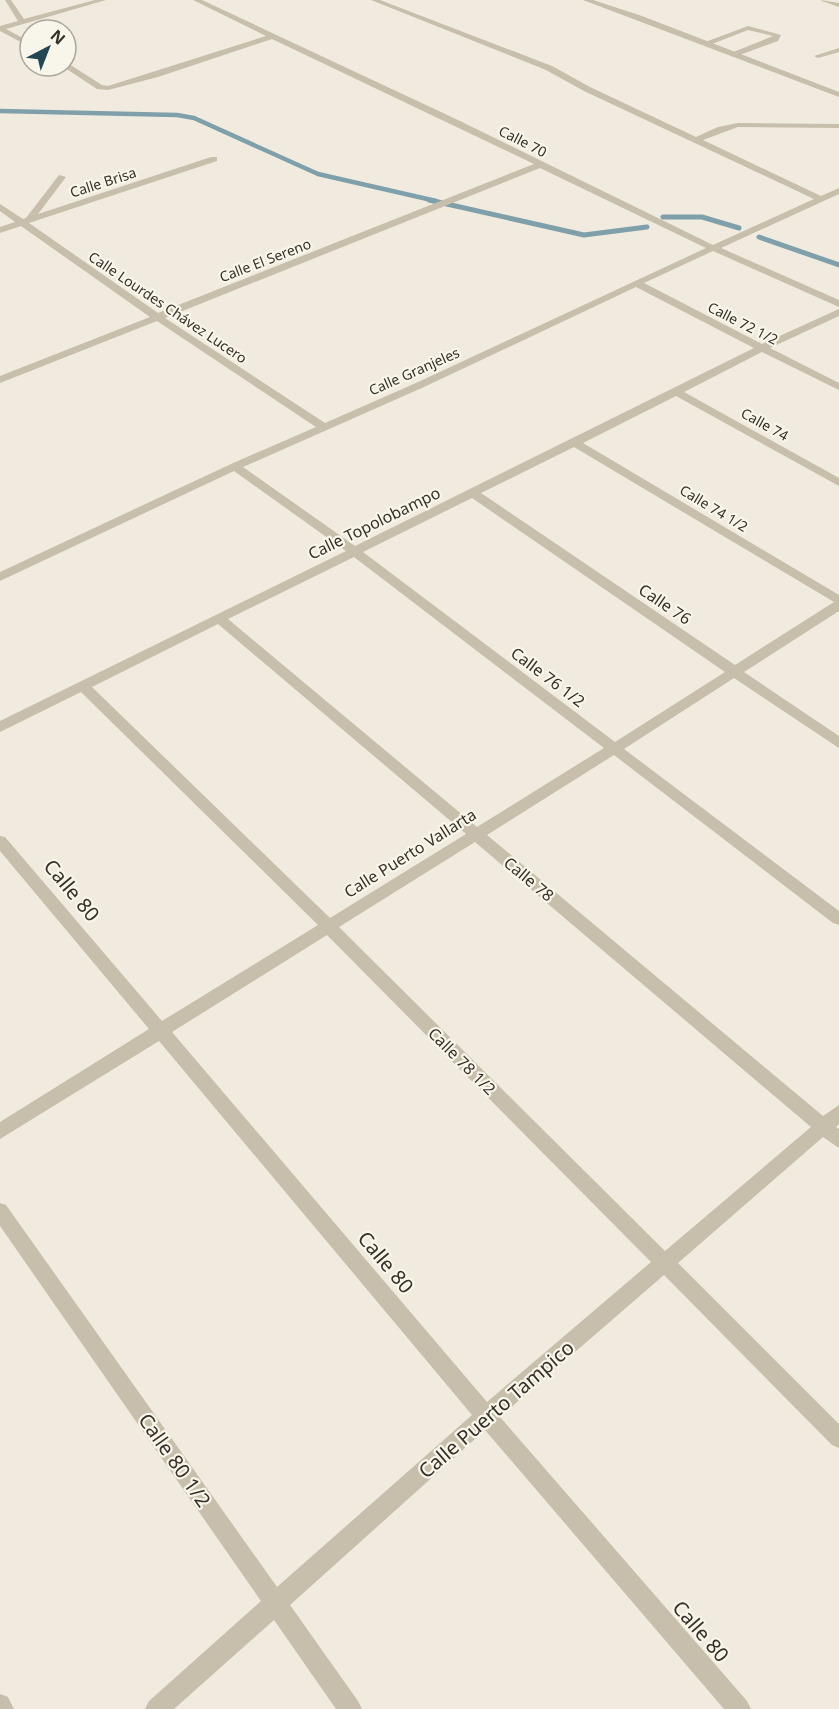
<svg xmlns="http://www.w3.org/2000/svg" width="839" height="1709" font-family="'Noto Sans',sans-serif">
  <rect width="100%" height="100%" fill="#f0ebde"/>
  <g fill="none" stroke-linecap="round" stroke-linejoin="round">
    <path stroke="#7fa0ab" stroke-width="4.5" d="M0 111 177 115 194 118 318 174 436 201"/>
    <path stroke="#7fa0ab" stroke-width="5" d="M429 200 584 235 647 227
      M663 217H702L739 228
      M759 237 839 265"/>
    <path fill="#c7beab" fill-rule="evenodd" d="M748 26 781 35 778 41 734 57 730 55 731 53 773 36 748 30 707 46 700 44Z
      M839 48V52L818 58 814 56Z
      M59 175 66 177 32 222H26V218Z"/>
    <path fill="#c7beab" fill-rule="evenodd" d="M5 0H11L24 19 95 0H106L6 29 30 42V47L0 31V26L18 21Z
      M193 0H202L458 120 713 245 814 199 584 91 546 70 371 0H380L552 66 590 87 696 137 718 127 738 123 839 124V128L738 127 703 140 821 196 839 188V194L721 248 839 300V307L713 251 644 283 762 344 839 309V316L770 348 839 383V390L762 352 684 392 839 478V486L676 396 583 443 839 595V611L744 672 839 736V748L734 678 624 749 839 911V925L833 923 614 755 487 835 823 1116 839 1105V1124L836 1127 839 1129V1148L823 1137 678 1263 839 1424V1448L832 1445 664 1275 500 1417 747 1701 751 1709H724L485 1430 290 1605 358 1701 362 1709H336L274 1620 174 1709H145L149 1701 261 1601 0 1226V1203L6 1205 277 1587 472 1415 159 1041 0 1139V1122L149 1029 0 851V836L5 837 162 1021 318 925 81 692 0 732V721L346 551 234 471 0 581V572L231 464 316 427 157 321 0 383V376L150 317 21 226 0 233V227L15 222 0 211V204L23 219 211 157H217V161L29 223 158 313 534 164 272 39 158 77 108 90 97 89 62 66 69 64 102 85 108 86 266 36ZM540 168 706 248 416 383 325 423 165 318ZM636 287 754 348 355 546 243 467 424 387ZM574 447 834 602 735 665 481 493ZM472 498 725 672 615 742 363 552ZM354 557 604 748 477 827 228 619ZM218 624 466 834 330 918 92 687ZM475 842 811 1127 665 1251 339 927ZM327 935 651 1262 487 1402 172 1032Z
      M583 0H593L642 16 839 92V97Z
      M821 0 839 3V7L822 1Z
      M0 1694 8 1697 14 1709H0Z"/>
  </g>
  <g text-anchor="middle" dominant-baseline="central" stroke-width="4.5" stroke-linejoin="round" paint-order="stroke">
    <g font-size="14" fill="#363029" stroke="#f8f5ea">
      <text transform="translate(523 141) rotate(27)">Calle 70</text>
      <text transform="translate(103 182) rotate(-18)">Calle Brisa</text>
      <text transform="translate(265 260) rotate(-21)">Calle El Sereno</text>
      <text transform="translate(168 307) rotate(34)">Calle Lourdes Chávez Lucero</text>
      <text transform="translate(743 323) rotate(27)">Calle 72 1/2</text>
      <text transform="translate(414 371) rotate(-24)">Calle Granjeles</text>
      <text transform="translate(765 424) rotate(29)">Calle 74</text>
      <text transform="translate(714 508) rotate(31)">Calle 74 1/2</text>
    </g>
    <g font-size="16" fill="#363029" stroke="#f8f5ea">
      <text transform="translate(374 523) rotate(-26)">Calle Topolobampo</text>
      <text transform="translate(665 604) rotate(34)">Calle 76</text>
      <text transform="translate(548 677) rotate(37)">Calle 76 1/2</text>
      <text transform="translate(410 853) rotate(-32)">Calle Puerto Vallarta</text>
      <text transform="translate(529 879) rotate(40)">Calle 78</text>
      <text transform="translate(462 1061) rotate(45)">Calle 78 1/2</text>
    </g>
    <g font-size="20" fill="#363029" stroke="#f8f5ea">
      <text transform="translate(72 890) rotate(50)">Calle 80</text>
      <text transform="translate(386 1262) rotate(50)">Calle 80</text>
      <text transform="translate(496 1409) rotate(-41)">Calle Puerto Tampico</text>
      <text transform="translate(175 1460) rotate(55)">Calle 80 1/2</text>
      <text transform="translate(701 1631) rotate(49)">Calle 80</text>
    </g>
  </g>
  <g transform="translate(48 48) rotate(42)"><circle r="28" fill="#f8f5ea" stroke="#aaa69d" stroke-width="1.5"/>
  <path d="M0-4.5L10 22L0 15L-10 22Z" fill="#224654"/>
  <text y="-9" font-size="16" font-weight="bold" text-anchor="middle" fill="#363029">N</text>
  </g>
</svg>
